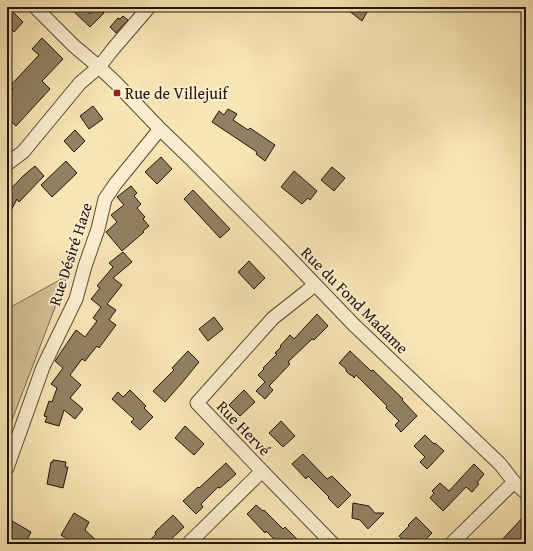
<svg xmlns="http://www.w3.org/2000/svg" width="533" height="551" font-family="'Gentium Book Plus',serif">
  <rect width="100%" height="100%" fill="#f7e5b3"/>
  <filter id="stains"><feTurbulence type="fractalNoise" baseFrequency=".005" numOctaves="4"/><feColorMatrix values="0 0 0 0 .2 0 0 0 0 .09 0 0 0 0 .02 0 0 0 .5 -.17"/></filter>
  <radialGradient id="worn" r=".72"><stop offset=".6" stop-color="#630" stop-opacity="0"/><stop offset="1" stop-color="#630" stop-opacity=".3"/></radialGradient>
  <path fill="#d3c196" stroke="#7b6a50" d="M67 276 7 433V309Z"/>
  <path fill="#918162" stroke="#23140b" d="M7 7H8L23 22 14 32 7 25Z
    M69 7H83L90 14 96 7H98L104 13 90 27Z
    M344 7H370L362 21Z
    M123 16 128 20 116 33 110 27 118 18 120 19Z
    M42 38 63 59 42 81 50 89 16 126 7 118V95L13 89 10 86 39 55 32 49Z
    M93 106 103 119 89 129 80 116Z
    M228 109 237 114 233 120 248 130 250 128 275 145 265 161 256 154 257 152 212 122 219 111 224 115Z
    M75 130 85 141 74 152 64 141Z
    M161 157 172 169 157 184 145 172Z
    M66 161 77 173 52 197 41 185Z
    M35 166 44 176 19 202 17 199 7 218V193L23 176Z
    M332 167 345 178 334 191 321 180Z
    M294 171 317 191 310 200 308 198 302 204 281 187Z
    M131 186 137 193 134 196 141 204 137 208 145 217 143 219 149 226 143 231 144 232 122 251 106 232 117 222 111 215 124 205 117 197Z
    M193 190 230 229 220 238 184 199Z
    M123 252 132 262 113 278 122 285 107 304 116 310 109 320 116 325 99 348 97 346 85 361 82 359 70 375 81 385 70 398 83 409 75 419 64 410 59 426 45 422 47 417 44 416 49 401 52 402 57 388 51 384 63 368 55 361 76 330 85 337 97 321 93 318 101 307 91 299 100 288 97 286 113 267 109 263Z
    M249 261 265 278 254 289 238 272Z
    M317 314 328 326 314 340 312 339 288 362 290 364 269 386 273 390 265 399 256 391 265 382 258 375 264 369 263 368 277 354 275 353 281 347 280 346 290 335 294 339Z
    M214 317 223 329 208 341 199 329Z
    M188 351 199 362 181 384 165 402 153 391 174 370 172 368Z
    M350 351 371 371 373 370 403 399 402 400 417 416 401 432 395 425 399 421 386 408 387 406 356 375 354 378 352 375H350L346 371V369L339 363Z
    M130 390 146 406 144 408 153 417 140 430 131 422 134 419 112 399 118 392 123 397Z
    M244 390 255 402 240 416 229 405Z
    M281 421 295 436 283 447 269 433Z
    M185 426 204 444 194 455 175 438Z
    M425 435 434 444 435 443 444 451 427 469 420 462 425 457 414 446Z
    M303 454 327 479 332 476 351 495 338 508 328 498 329 497 308 476 306 479 292 464Z
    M53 460 66 462 65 467H68L63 488 47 484 51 462H53Z
    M226 463 236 474 220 488 218 487 201 504 203 507 196 514 183 501 198 487 199 488Z
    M474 464 484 474 477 483 479 484 472 492 466 487 443 511 430 498 434 493 432 491 440 483 449 491Z
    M353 503 369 506 375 513H384L368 529 360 520 352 518Z
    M256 505 263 511 264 510 283 529 285 527 302 544H279L266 531 265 533 247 514Z
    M74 513 89 522 85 530 100 544H76L61 535Z
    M526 514V538L520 544H498Z
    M173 515 184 527 166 544H146L156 534 155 532Z
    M416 517 432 533 421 544H407L399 536 409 526 408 525Z
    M7 518 31 532 25 544H7Z"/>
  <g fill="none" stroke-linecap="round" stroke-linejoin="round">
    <g stroke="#584835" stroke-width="15">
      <path id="minor" d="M35 7 74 46 99 67 116 83 160 129 189 157 282 250 354 325 500 464 514 482 526 493
        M7 164 23 152 80 83 99 67 113 49 149 7
        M314 285 306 292 273 318 197 403 262 471 333 544
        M7 468 43 367 76 299 85 266 98 229 105 199 116 183 160 129
        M188 544 262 471
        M451 544 514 482"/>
    </g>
    <use href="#minor" stroke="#faeece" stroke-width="13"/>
  </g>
  <rect fill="#8f2418" stroke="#faeece" stroke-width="1.5" x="113" y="89" width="8" height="8" rx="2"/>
  <g text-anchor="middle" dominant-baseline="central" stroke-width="4" stroke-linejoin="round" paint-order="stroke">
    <g font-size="16" fill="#23140b" stroke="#faeece" text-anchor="start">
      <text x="125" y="93">Rue de Villejuif</text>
    </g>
    <g font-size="16" fill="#23140b" stroke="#faeece">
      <text transform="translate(70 254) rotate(-72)">Rue Désiré Haze</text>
      <text transform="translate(355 300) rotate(45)">Rue du Fond Madame</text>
      <text transform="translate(244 428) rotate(46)">Rue Hervé</text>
    </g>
  </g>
  <rect width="533" height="551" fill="none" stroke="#f7e5b3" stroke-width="24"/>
  <rect x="8" y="8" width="517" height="535" fill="none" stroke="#23140b" stroke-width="2"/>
  <rect x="12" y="12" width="509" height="527" fill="none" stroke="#23140b"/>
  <rect width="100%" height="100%" filter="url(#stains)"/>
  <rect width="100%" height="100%" fill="url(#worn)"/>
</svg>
